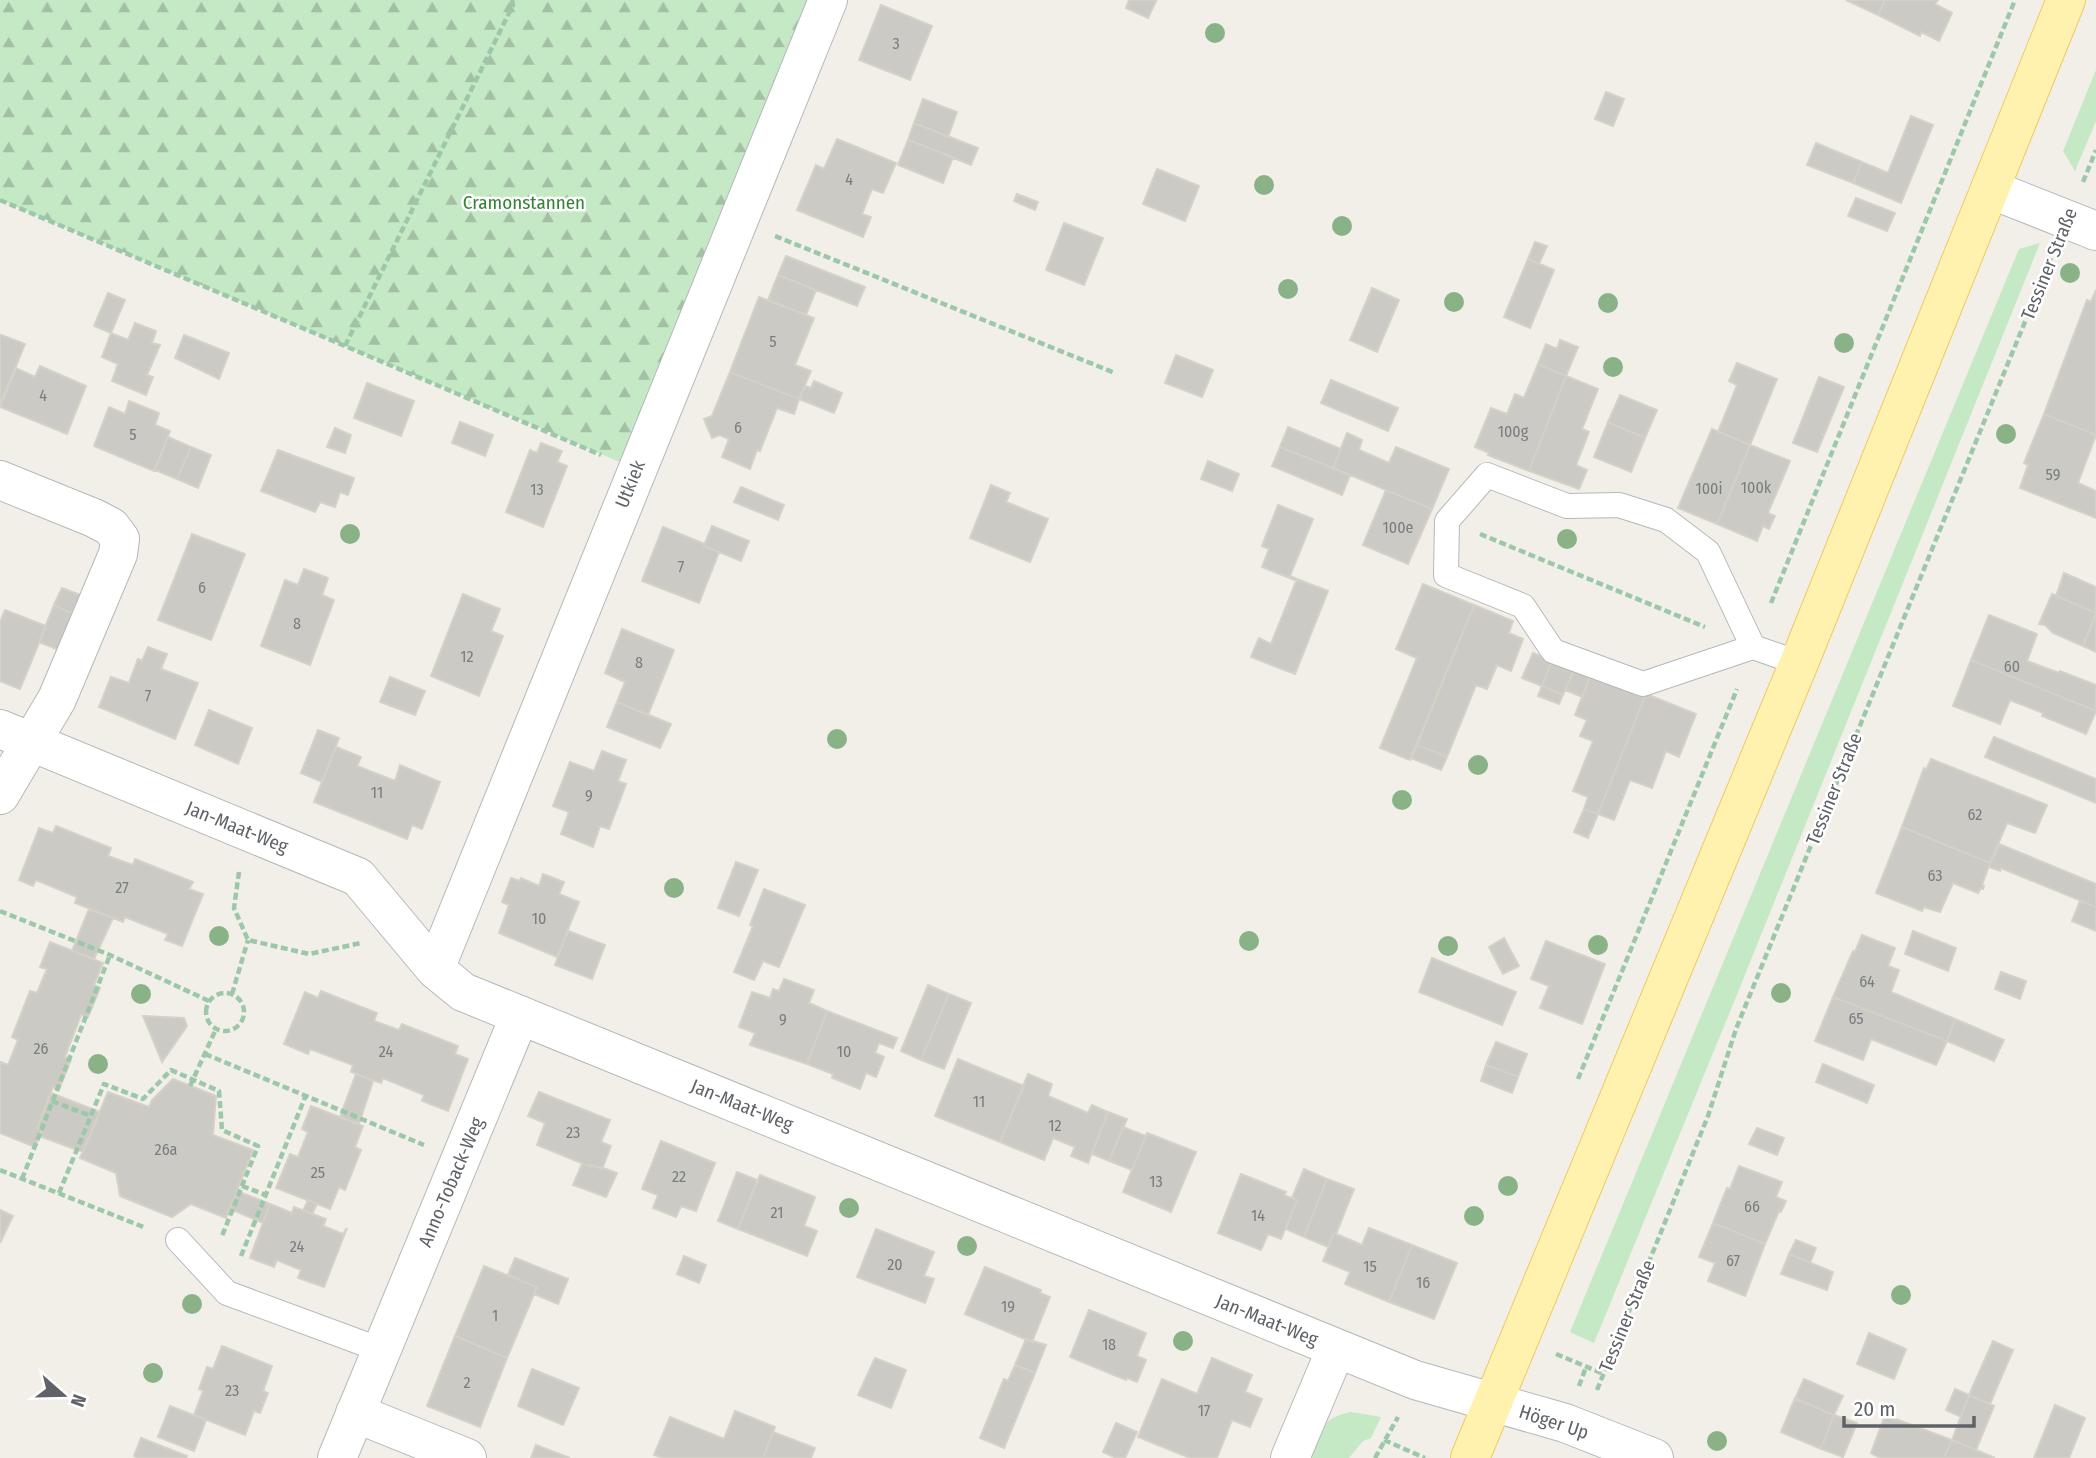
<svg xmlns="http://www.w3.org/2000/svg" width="2096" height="1458" font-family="'Fira Sans Condensed',sans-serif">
  <defs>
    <pattern id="forest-firs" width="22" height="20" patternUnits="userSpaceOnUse" patternTransform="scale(1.75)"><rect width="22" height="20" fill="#c5e8c5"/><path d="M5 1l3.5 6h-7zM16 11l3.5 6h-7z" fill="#a3c0a4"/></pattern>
  </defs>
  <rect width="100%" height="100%" fill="#f1efe8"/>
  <path fill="#c5e8c5" d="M2096 70V121L2075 171 2063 151Z
    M2040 243 1736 997 1594 1343 1570 1332 2019 249Z
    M1351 1412 1381 1417 1371 1438 1363 1441 1349 1458H1308C1318 1433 1322 1417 1351 1412Z"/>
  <path fill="url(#forest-firs)" d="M0 0H828L636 469 0 200Z"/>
  <path fill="#cccac5" stroke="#d6d1c6" stroke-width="2" d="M1129 0H1153L1156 1 1148 18 1126 8Z
    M1846 0H1885L1878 15Z
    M1885 0H1938L1935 4 1952 13 1939 41 1921 32 1920 36 1878 15Z
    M881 5 932 26 910 80 859 60Z
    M1606 92 1624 99 1613 126 1595 119Z
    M923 99 957 112 948 137 914 123Z
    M1911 116 1933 125 1901 203 1853 183 1862 162 1888 173Z
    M914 123 978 148 971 165 908 140Z
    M837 139 896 163 883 193 872 189 862 214 871 217 863 237 797 210 816 165 824 169Z
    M908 140 953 157 943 183 898 165Z
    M1816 143 1862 162 1853 183 1807 165Z
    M1157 169 1199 186 1185 221 1143 204Z
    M1017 194 1038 202 1035 210 1014 201Z
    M1856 198 1895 213 1887 231 1848 216Z
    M1064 223 1103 238 1084 285 1046 270Z
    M1535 242 1547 246 1539 264 1528 259Z
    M786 256 865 287 857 306 778 275Z
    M1528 259 1554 270 1530 328 1504 317Z
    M778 275 816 290 806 315 768 300Z
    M1372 288 1399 300 1377 352 1350 340Z
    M2096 290V435L2044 414 2087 300 2091 302Z
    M108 293 125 300 111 333 94 326Z
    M759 297 814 318 795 365 811 371 799 399 730 372Z
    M135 323 156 331 152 343 160 345 147 375 153 377 146 395 112 381 118 364 102 357 111 333 128 340Z
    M1 335 25 344 0 405V337Z
    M184 335 229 353 219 379 175 358Z
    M1560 340 1578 347 1566 376 1538 364 1546 344 1557 349Z
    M1176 355 1213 370 1202 397 1165 383Z
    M1737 363 1777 379 1750 445 1718 432 1737 385 1729 381Z
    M1538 364 1566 376 1529 471 1488 455 1489 453 1475 447 1491 408 1507 414 1515 394 1524 398Z
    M40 366 86 386 67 434 0 407 16 368 35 377Z
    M730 372 799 399 794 414 777 408 760 451 757 450 750 469 722 457 729 439 720 435 712 438 704 419 712 416Z
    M1566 376 1598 389 1582 429 1589 432 1576 465 1587 470 1579 489 1529 471Z
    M1819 377 1844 387 1817 452 1793 443Z
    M1331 380 1398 408 1388 431 1321 403Z
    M814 381 842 393 834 413 799 399 805 386 811 388Z
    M367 383 414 401 401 436 354 418Z
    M1620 395 1657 410 1645 438 1608 422Z
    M129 401 159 413 155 425 170 431 154 471 94 446 109 407 125 414Z
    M2044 414 2096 435 2078 483 2096 491V518L2020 488 2028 465 2024 463Z
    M460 422 493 435 485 456 452 443Z
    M1608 422 1645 438 1631 472 1594 457Z
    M1288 427 1341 449 1333 468 1280 447Z
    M335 428 351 435 345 453 327 447Z
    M1712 429 1750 445 1717 524 1678 508Z
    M1347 433 1362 440 1359 450 1389 463 1396 447 1449 469 1432 509 1333 468Z
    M168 437 191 447 177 479 155 470Z
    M541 443 562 451 557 462 567 466 543 527 506 512 530 450 537 453Z
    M1750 445 1790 461 1768 513 1775 516 1769 529 1763 526 1757 541 1717 524Z
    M191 447 211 455 198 488 177 479Z
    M1280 447 1350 475 1342 495 1272 466Z
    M278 450 354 478 348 495 340 492 335 507 320 502 315 512 261 491Z
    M1208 461 1239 474 1232 491 1201 479Z
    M991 485 1010 493 1006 502 1048 519 1030 562 970 538Z
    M741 487 784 505 778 520 734 502Z
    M1386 490 1432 509 1408 564 1363 545Z
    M1278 505 1313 519 1290 576 1297 579V581L1262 567 1269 549 1262 546Z
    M712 526 749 541 741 561 704 546Z
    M663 527 705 544 704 546 719 552 699 603 642 581Z
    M192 534 245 554 211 640 158 620Z
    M304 569 328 578 322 595 334 600 310 665 261 646 285 580 298 585Z
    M2064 573 2096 587V613L2056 596Z
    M1297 579 1328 591 1295 674 1251 657 1259 638 1271 644Z
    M1423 584 1474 605 1410 760 1380 748 1417 658 1396 649Z
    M62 588 83 596 75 615 54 605Z
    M463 594 500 609 491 631 503 636 479 696 431 676Z
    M2052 594 2096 613 2083 646 2053 633 2045 625 2039 624Z
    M54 605 75 615 61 651 39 642Z
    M1474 605 1513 621 1509 633 1523 639 1511 671 1497 665 1487 689 1476 685 1447 757 1417 745Z
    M5 610 46 626 20 689 0 681V622Z
    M1989 615 2037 634 2027 661 2059 673 2060 671 2096 685V711L1971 660Z
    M2096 615V652L2083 646Z
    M622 629 674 650 648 715 617 702 625 682 605 673Z
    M148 647 167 654 161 669 198 683 175 739 99 707 111 677 129 683 138 659 142 661Z
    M1533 653 1552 661 1542 686 1522 678Z
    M1971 660 2096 711 2086 734 2042 716 2043 713 2010 700 2000 724 1953 706Z
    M1552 661 1574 670 1563 695 1542 686Z
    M1574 670 1590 676 1582 697 1565 690Z
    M1592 672 1646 694 1598 814 1584 809 1588 797 1573 791 1593 741 1580 736 1587 720 1575 715Z
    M390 677 425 691 415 715 380 702Z
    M1542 686 1563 695 1559 704 1538 696Z
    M1646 694 1696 714 1679 757 1666 751 1652 788 1630 780 1614 820 1598 814Z
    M617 702 671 724 660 748 607 727Z
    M209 710 252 728 238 764 195 745Z
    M318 730 339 738 322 782 301 773Z
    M1994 737 2096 779V803L1985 757Z
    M1417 745 1447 757 1441 770 1411 758Z
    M336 747 361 757 357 766 395 781 400 765 440 782 422 829 412 825 407 839 314 802Z
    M602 751 626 760 618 781 626 784 609 829 600 826 593 847 561 834 569 812 553 806 570 762 594 771Z
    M1931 759 2047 805 2035 833 2007 823 1990 863 1902 827 1924 768 1926 770Z
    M1584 809 1598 814 1588 838 1574 832Z
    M56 826 111 848 108 856 133 865 135 859 193 882 189 889 203 894 182 946 165 940 168 934 125 917 123 922 75 903 77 897 36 880 33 886 19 880 39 828 53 833Z
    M1902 827 1990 863 1982 885 1984 886 1983 889 1981 888 1978 893 1953 883 1940 912 1924 907 1922 911 1876 893Z
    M1999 844 2096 884V907L2001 868 2000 871 1989 867Z
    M736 862 758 870 739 916 718 908Z
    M543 874 564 882 559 894 579 902 557 957 499 933 509 905 502 902 511 878 520 881 521 878 539 886Z
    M764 889 805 905 779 967 763 961 754 980 734 972 753 926 750 925Z
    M2080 901 2096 907V931L2072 921Z
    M89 909 113 918 94 959 72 951Z
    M568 931 605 945 592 979 555 965Z
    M1913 931 1956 948 1948 971 1905 954Z
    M1862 935 1895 948 1888 966 1899 970 1891 992 1955 1019 1947 1041 1833 997 1853 951 1855 952Z
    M1504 938 1519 966 1503 974 1489 947Z
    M1546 941 1605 964 1582 1024 1540 1008 1549 986 1531 979Z
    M50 942 103 963 94 985 100 988 88 1017 81 1015 65 1057 71 1059 59 1090 53 1087 37 1128 42 1130 35 1147 0 1133V1065L1 1062 8 1065 18 1040 12 1037 30 991 37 993 47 969 40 967Z
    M1432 958 1516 992 1502 1025 1419 992Z
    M2001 972 2026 981 2020 999 1995 989Z
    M784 979 814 990 809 1003 827 1011 807 1064 750 1045 755 1033 739 1027 752 992 770 998 773 989 779 991Z
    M928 985 949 994 921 1060 901 1051Z
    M321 991 377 1013 374 1021 399 1030 402 1024 458 1046 455 1054 468 1059 448 1111 422 1101 424 1095 383 1078 381 1083 351 1072 353 1065 310 1049 308 1054 284 1044 305 992 318 998Z
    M949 994 971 1003 944 1069 921 1060Z
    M1833 997 1947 1041 1936 1065 1871 1039 1863 1060 1815 1041Z
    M827 1011 897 1038 893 1048 879 1043 875 1053 884 1057 876 1077 866 1073 860 1089 832 1078 833 1074 807 1064Z
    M143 1016 184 1018 187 1026 162 1062Z
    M1955 1019 2004 1040 1994 1061 1947 1041Z
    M1496 1042 1527 1054 1518 1077 1486 1065Z
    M958 1059 1024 1086 1000 1142 935 1116Z
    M1823 1064 1874 1085 1867 1103 1816 1082Z
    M1486 1065 1518 1077 1512 1093 1481 1081Z
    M356 1074 373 1081 359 1124 340 1117Z
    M1028 1074 1052 1084 1048 1096 1088 1113 1092 1105 1108 1112 1088 1163 1071 1156 1075 1147 1053 1138 1044 1160 1000 1142Z
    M173 1079 216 1096 213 1135 253 1150 226 1218 191 1204 172 1217 120 1196 116 1173 80 1158 108 1092 149 1107 152 1100Z
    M539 1092 610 1120 601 1142 611 1146 602 1169 592 1165 591 1167 537 1145 545 1123 528 1116Z
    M51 1093 100 1112 83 1152 39 1136 42 1130 37 1128Z
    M311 1106 363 1126 355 1147 361 1150 345 1190 339 1187 330 1209 276 1188 290 1154 298 1157 308 1132 302 1129Z
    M1108 1112 1127 1119 1109 1161 1092 1154Z
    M1123 1127 1146 1136 1132 1170 1109 1161Z
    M1757 1128 1784 1138 1777 1155 1749 1144Z
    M1147 1133 1196 1152 1171 1212 1123 1192Z
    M661 1141 715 1163 696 1211 681 1206 676 1217 653 1208 658 1195 642 1189Z
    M582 1164 603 1168 617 1173 606 1197 573 1185Z
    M1739 1166 1782 1182 1776 1197 1786 1201 1781 1212 1779 1211 1765 1244 1713 1223 1727 1188 1730 1189Z
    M1304 1169 1327 1179 1304 1237 1286 1229 1297 1200 1292 1198Z
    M737 1172 757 1180 738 1229 718 1221Z
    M1241 1174 1286 1192 1284 1195 1297 1200 1281 1239 1268 1234 1261 1250 1218 1233Z
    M760 1175 815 1197 804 1226 817 1231 807 1256 738 1229Z
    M1327 1179 1354 1189 1336 1234 1334 1233 1328 1247 1304 1237Z
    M237 1191 270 1204 263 1223 230 1209Z
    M308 1200 317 1204 312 1214 303 1211Z
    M270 1204 292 1213 294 1207 326 1219 323 1226 343 1234 347 1228 324 1287 298 1278 301 1270 277 1260 274 1267 250 1258Z
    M0 1210 13 1216 0 1243Z
    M1713 1223 1765 1244 1745 1296 1708 1281 1715 1263 1699 1257Z
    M1369 1228 1412 1245 1389 1302 1345 1284 1350 1272 1323 1261 1334 1233 1362 1245Z
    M876 1229 934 1252 924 1276 934 1279 925 1303 857 1277Z
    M1796 1240 1816 1248 1810 1263 1789 1254Z
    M1412 1245 1457 1263 1434 1319 1389 1302Z
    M1789 1254 1833 1272 1827 1290 1781 1274Z
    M684 1256 706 1265 699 1283 677 1274Z
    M515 1258 568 1279 558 1304 534 1294 537 1287 508 1275Z
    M484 1266 537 1287 507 1358 455 1336Z
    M985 1267 1041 1290 1040 1293 1050 1297 1032 1342 965 1314Z
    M1089 1310 1146 1333 1137 1356 1146 1360 1137 1382 1127 1378 1126 1380 1070 1357Z
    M1869 1333 1906 1349 1894 1379 1857 1364Z
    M455 1336 507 1358 480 1427 427 1406Z
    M1026 1339 1046 1345 1035 1373 1015 1365Z
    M1993 1341 2013 1350 1990 1404 1969 1395Z
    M222 1346 272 1366 263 1391 268 1393 260 1413 254 1411 245 1435 194 1415 203 1391 199 1389 207 1367 213 1369Z
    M875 1358 906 1370 891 1408 858 1395Z
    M1212 1358 1252 1375 1245 1392 1262 1399 1250 1427 1232 1420 1217 1458H1190L1138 1437 1162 1379 1197 1394Z
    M1015 1365 1035 1373 1004 1448 980 1438 1004 1379 1008 1381Z
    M532 1369 579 1388 563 1425 518 1406Z
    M1804 1379 1843 1396 1834 1415 1795 1399Z
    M1955 1389 1969 1395 1961 1417 1946 1410Z
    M1969 1395 1994 1406 1976 1450 1952 1440Z
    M1795 1398 1834 1415 1821 1449 1781 1432Z
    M2055 1405 2085 1418 2069 1458H2034Z
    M170 1406 206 1420 194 1451 158 1437Z
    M735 1411 775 1427 763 1458H663L654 1455 670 1417 724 1439Z
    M1834 1415 1857 1423 1843 1457 1821 1449Z
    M1885 1415 1952 1440 1944 1458H1880L1871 1453Z
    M1116 1423 1137 1432 1125 1458H1116L1103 1452Z
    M773 1432 815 1448 811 1458H763Z
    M141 1438 187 1456 186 1458H138L134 1456Z
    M1952 1440 1976 1450 1995 1458H1944Z
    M536 1445 570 1458H531Z"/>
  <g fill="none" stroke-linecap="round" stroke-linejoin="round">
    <g stroke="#b5b8bc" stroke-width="26">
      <path id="lane" d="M1753 647 1708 552 1666 520 1619 505 1567 506 1487 475 1447 521 1446 575 1523 606 1553 651 1643 684 1753 647 1799 663
        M178 1240 227 1293 381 1350"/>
    </g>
    <g stroke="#b5b8bc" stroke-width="40">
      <path id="street" d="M1990 189 2096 231
        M0 480 94 518 111 527 120 539 118 554 57 699 0 795
        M0 729 358 877 435 969 463 992 1415 1380 1565 1423 1654 1458
        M435 969 828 0
        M355 1413 467 1458
        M337 1458 520 1015
        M1290 1458 1336 1349"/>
    </g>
    <g stroke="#f2c960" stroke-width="40">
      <path id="primary" d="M1470 1458 1799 663 2066 0"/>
    </g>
    <path stroke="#9cc7a9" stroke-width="4.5" stroke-dasharray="7 3.5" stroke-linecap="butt" d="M512 0 513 5 345 346 601 455
      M2083 182 2096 150
      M0 200 345 346
      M775 236 1115 373
      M1480 534 1705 627
      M1771 603 2015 0
      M239 872 234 908 248 940 309 954 361 943
      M0 911 110 955 209 1001
      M206 1012a19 19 0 1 1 38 0a19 19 0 1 1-38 0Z
      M232 994 248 940
      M205 1054 424 1145
      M1578 1079 1737 689
      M190 1086 216 1029
      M52 1101 91 1116
      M0 1170 146 1228
      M22 1179 110 955
      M242 1186 266 1195
      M59 1193 104 1084 143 1099 171 1070 219 1091 222 1130 258 1146 222 1236
      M241 1256 306 1095
      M1556 1354 1604 1374
      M1579 1386 1586 1367
      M1597 1390 1708 1116 1736 1029 2051 258
      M1384 1440 1425 1458
      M1375 1458 1398 1417"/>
    <use href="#lane" stroke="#fff" stroke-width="24"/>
    <use href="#street" stroke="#fff" stroke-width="38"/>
    <use href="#primary" stroke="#fff2af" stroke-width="38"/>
  </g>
  <g fill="#89b387">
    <circle cx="1215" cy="33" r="10"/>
    <circle cx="1264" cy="185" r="10"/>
    <circle cx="1342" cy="226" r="10"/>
    <circle cx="2070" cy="273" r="10"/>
    <circle cx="1288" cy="289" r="10"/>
    <circle cx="1454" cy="302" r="10"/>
    <circle cx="1608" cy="303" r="10"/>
    <circle cx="1844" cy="343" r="10"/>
    <circle cx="1613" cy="367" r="10"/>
    <circle cx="2006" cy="434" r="10"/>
    <circle cx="350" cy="534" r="10"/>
    <circle cx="1567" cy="539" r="10"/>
    <circle cx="837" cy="739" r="10"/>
    <circle cx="1478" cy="765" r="10"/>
    <circle cx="1402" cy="800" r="10"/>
    <circle cx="674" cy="888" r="10"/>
    <circle cx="219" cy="936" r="10"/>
    <circle cx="1249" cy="941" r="10"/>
    <circle cx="1598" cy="945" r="10"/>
    <circle cx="1448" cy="946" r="10"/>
    <circle cx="1781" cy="993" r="10"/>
    <circle cx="141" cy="994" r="10"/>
    <circle cx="98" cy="1064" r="10"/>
    <circle cx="1508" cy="1186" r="10"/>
    <circle cx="849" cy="1208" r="10"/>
    <circle cx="1474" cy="1216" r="10"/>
    <circle cx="967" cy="1246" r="10"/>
    <circle cx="1901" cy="1295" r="10"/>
    <circle cx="192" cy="1304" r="10"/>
    <circle cx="1183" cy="1341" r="10"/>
    <circle cx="153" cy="1373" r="10"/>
    <circle cx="1717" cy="1441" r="10"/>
  </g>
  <g text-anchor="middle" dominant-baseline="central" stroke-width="5" stroke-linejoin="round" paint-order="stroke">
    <g font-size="16" fill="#7a7d7f">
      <text x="896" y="43">3</text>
      <text x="849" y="179">4</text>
      <text x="773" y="341">5</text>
      <text x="43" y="395">4</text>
      <text x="738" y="427">6</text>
      <text x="1513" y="431">100g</text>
      <text x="133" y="434">5</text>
      <text x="2053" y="474">59</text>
      <text x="1756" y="487">100k</text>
      <text x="1709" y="488">100i</text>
      <text x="537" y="489">13</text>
      <text x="1398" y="527">100e</text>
      <text x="681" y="566">7</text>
      <text x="202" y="587">6</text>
      <text x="297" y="623">8</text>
      <text x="467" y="656">12</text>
      <text x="639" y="662">8</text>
      <text x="2012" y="666">60</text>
      <text x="148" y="695">7</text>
      <text x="377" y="792">11</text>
      <text x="589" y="795">9</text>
      <text x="1975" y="814">62</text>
      <text x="1935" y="875">63</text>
      <text x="122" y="887">27</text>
      <text x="539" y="918">10</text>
      <text x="1867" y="981">64</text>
      <text x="1856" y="1018">65</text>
      <text x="783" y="1019">9</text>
      <text x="41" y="1048">26</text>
      <text x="386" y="1051">24</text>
      <text x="844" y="1051">10</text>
      <text x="979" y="1101">11</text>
      <text x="1055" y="1125">12</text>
      <text x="573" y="1132">23</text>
      <text x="166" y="1149">26a</text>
      <text x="318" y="1172">25</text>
      <text x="679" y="1176">22</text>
      <text x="1156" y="1181">13</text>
      <text x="1752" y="1206">66</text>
      <text x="777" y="1212">21</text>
      <text x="1258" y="1215">14</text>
      <text x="297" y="1246">24</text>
      <text x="1733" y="1260">67</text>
      <text x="895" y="1264">20</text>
      <text x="1370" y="1266">15</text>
      <text x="1423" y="1282">16</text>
      <text x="1008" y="1306">19</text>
      <text x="495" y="1315">1</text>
      <text x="1109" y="1344">18</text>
      <text x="467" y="1382">2</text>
      <text x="232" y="1390">23</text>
      <text x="1204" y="1410">17</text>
    </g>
    <g font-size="19" fill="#348238" stroke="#fff">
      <text x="524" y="202">Cramonstannen</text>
    </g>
    <g font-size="19" fill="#5f6368" stroke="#fff">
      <text transform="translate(2049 264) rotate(-68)">Tessiner Straße</text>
      <text transform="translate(630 484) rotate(-68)">Utkiek</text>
      <text transform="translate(1834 789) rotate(-68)">Tessiner Straße</text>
      <text transform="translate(237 827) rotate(22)">Jan-Maat-Weg</text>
      <text transform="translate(742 1105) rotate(22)">Jan-Maat-Weg</text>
      <text transform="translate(451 1182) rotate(-67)">Anno-Toback-Weg</text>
      <text transform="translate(1627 1316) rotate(-68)">Tessiner Straße</text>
      <text transform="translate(1267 1320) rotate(22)">Jan-Maat-Weg</text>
      <text transform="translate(1554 1422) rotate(18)">Höger Up</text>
    </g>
  </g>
  <g transform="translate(63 1395) rotate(110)" stroke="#ffffff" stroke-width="5" paint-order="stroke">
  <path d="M0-5L12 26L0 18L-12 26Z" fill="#5f6368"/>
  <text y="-10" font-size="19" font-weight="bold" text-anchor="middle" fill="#5f6368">N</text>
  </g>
  <path d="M1844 1416v10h130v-10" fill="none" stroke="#5f6368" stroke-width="3.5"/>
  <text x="1854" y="1416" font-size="21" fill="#5f6368" stroke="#ffffff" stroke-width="5" paint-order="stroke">20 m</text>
</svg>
